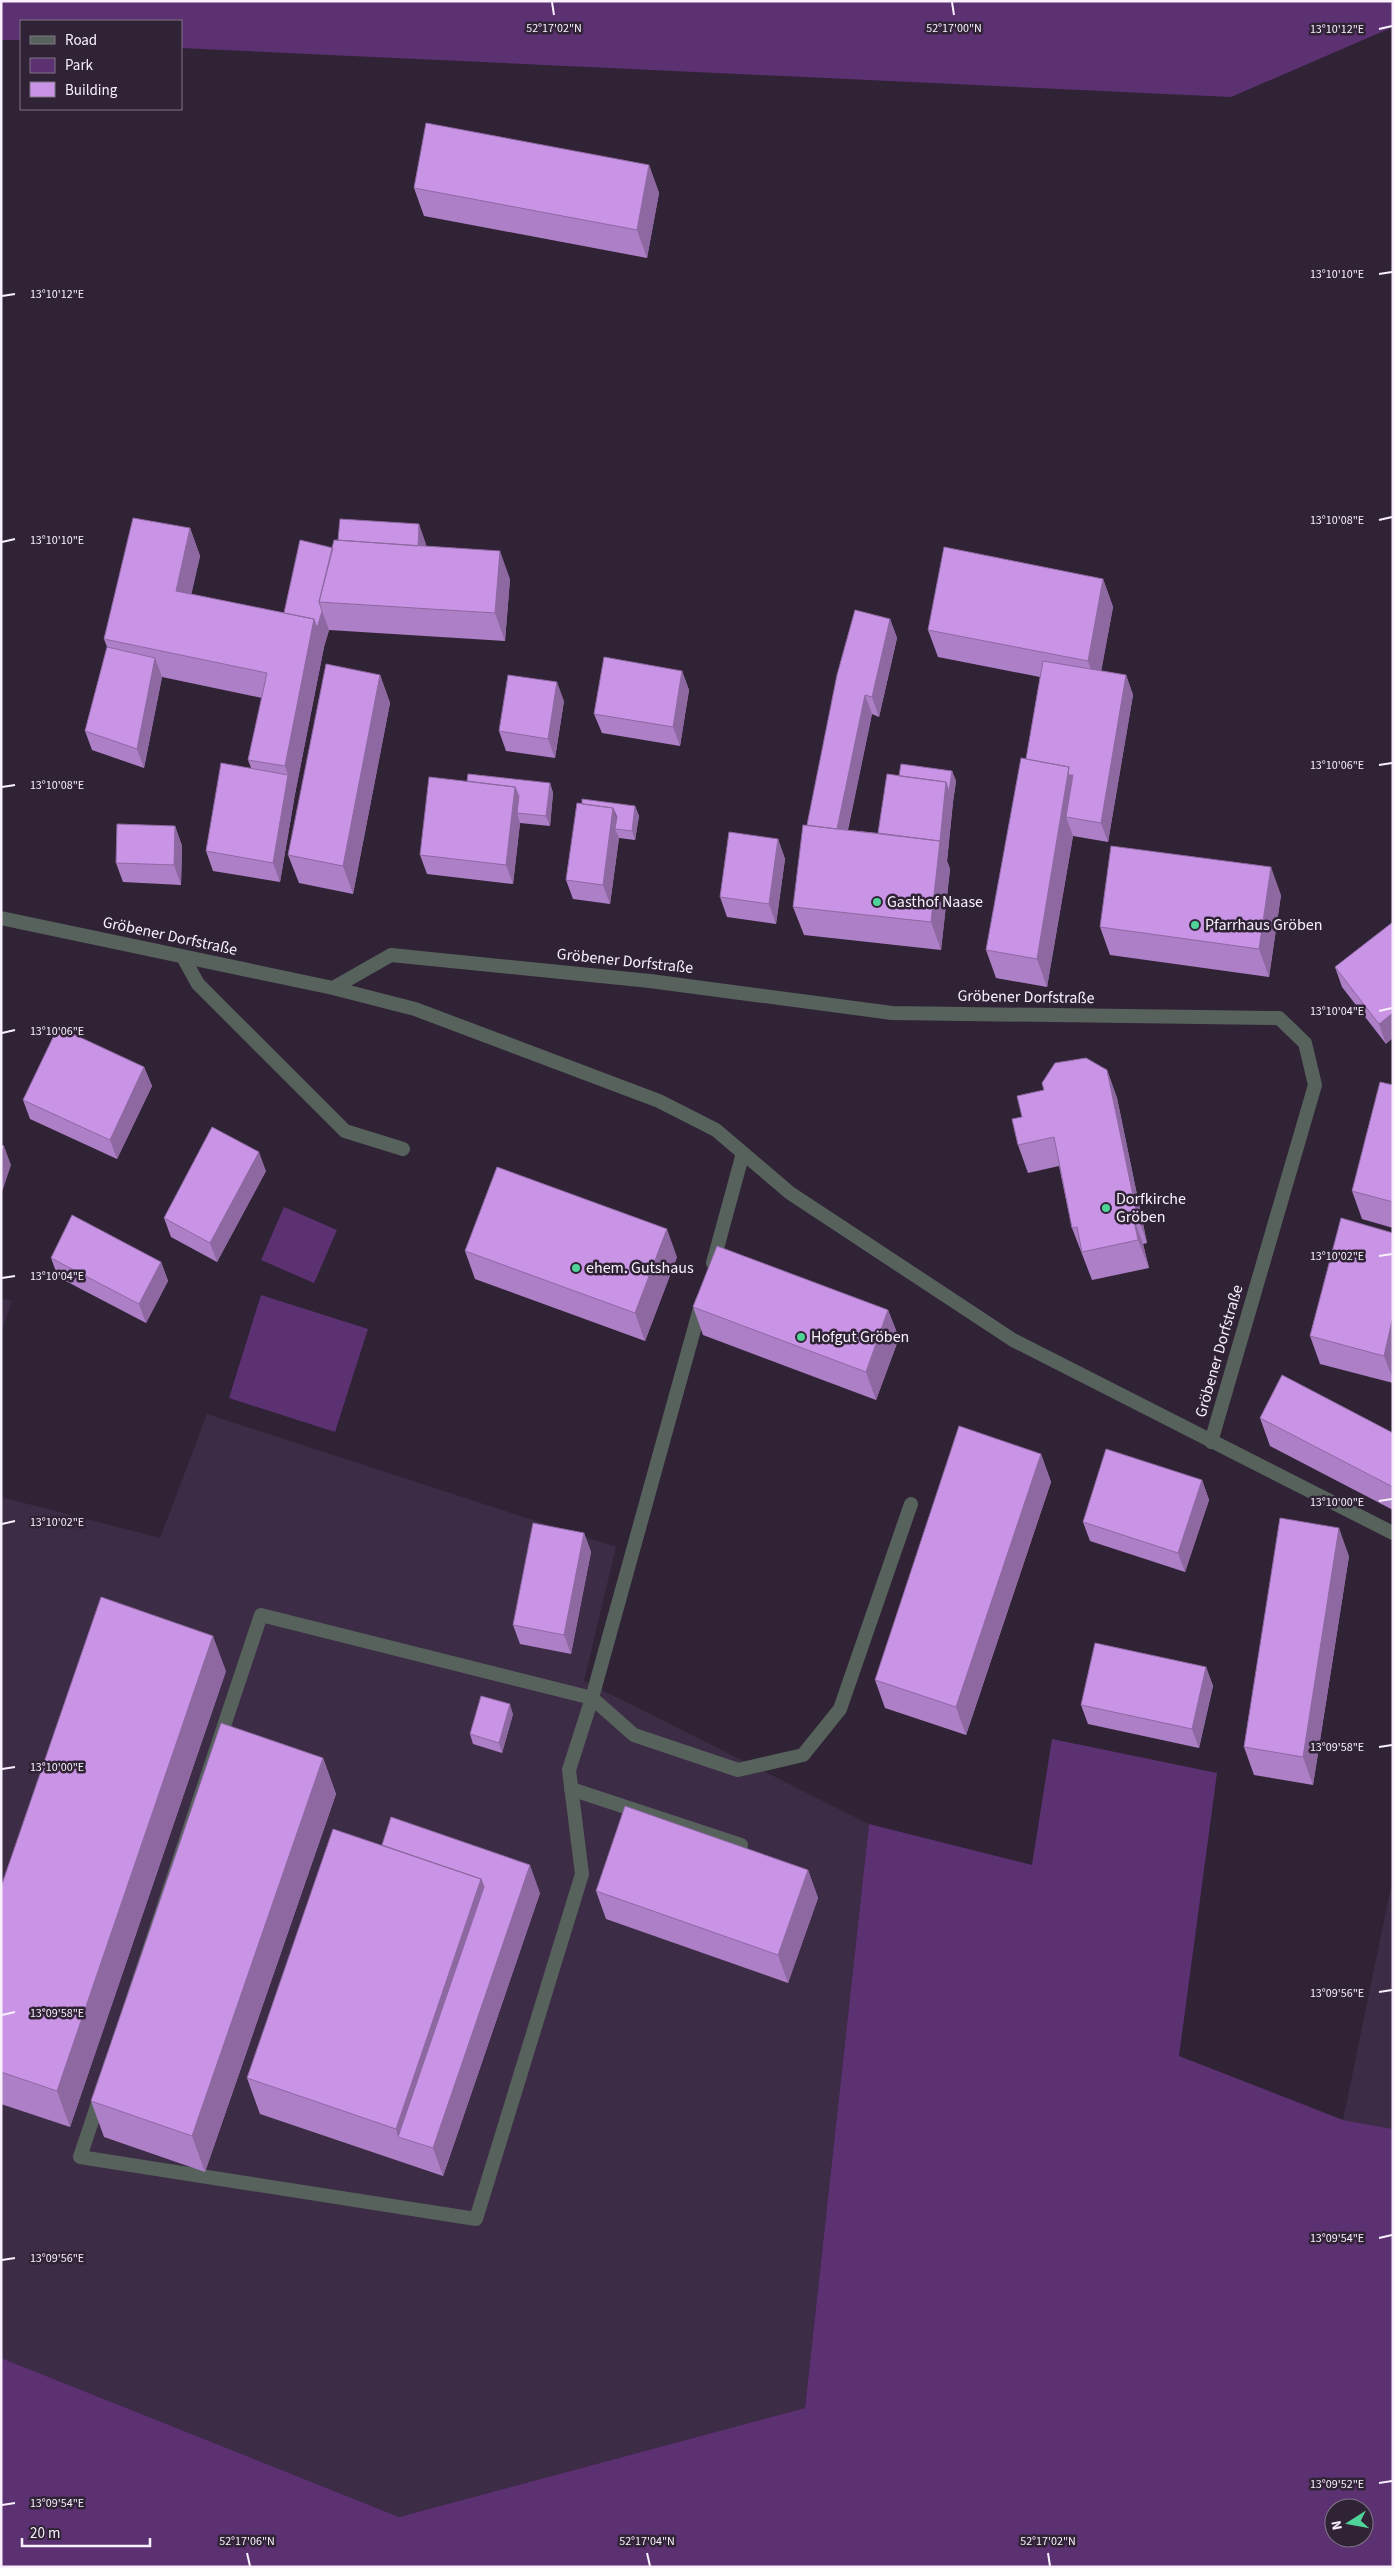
<svg xmlns="http://www.w3.org/2000/svg" width="1394" height="2568" font-family="'Source Sans 3',sans-serif">
  <rect width="100%" height="100%" fill="#302336"/>
  <path fill="#3c2c45" d="M1 1298 12 1301 1 1333Z
    M207 1414 616 1547 584 1681 869 1824 805 2408 399 2517 1 2358V1497L160 1538Z
    M1393 1877V2129L1343 2120Z"/>
  <path fill="#5c3172" fill-rule="evenodd" d="M1 1H1393V27L1231 97 181 48V21H21V40H1Z
    M284 1207 337 1230 314 1283 261 1260Z
    M261 1295 368 1329 335 1432 229 1398Z
    M1052 1739 1217 1773 1179 2056 1343 2120 1393 2129V2567H1V2358L399 2517 805 2408 869 1824 1032 1865ZM1334 2508H1364V2538H1334Z"/>
  <g fill="none" stroke-linecap="round" stroke-linejoin="round">
    <path stroke="#56625b" stroke-width="14" d="M183 957 198 984 345 1131 403 1149
      M713 1263 743 1153
      M702 1301 592 1698 634 1735 738 1770 803 1755 840 1709 911 1504
      M261 1615 592 1698 569 1770 582 1874 476 2219 80 2157Z
      M571 1789 741 1845"/>
    <path stroke="#56625b" stroke-width="14" d="M1 918 333 988 415 1009 659 1101 716 1130 790 1193 1013 1340 1393 1533
      M333 988 391 955 650 981 892 1013 1279 1018 1305 1043 1315 1085 1211 1442"/>
  </g>
  <path fill="#ad7fc6" d="M649 165 659 193 647 258 424 216 414 188Z
    M190 528 200 556 191 594 284 613 333 548 426 544V546L510 579 505 641 329 630 324 647 295 794 280 882 213 871 206 851 251 768 248 760 262 698 162 677 144 768 92 750 85 731 107 647 104 639Z
    M1103 579 1113 607 1101 671 1126 675 1133 695 1108 842 1073 836 1047 987 996 978 986 950 1026 759 1040 677 938 657 928 630Z
    M890 619 897 638 879 717 872 714 848 830 878 833 899 776 952 771 956 781 953 802 947 861 950 869 941 950 804 935 793 907 807 825Z
    M682 671 689 690 680 746 602 733 594 714Z
    M380 675 390 703 353 894 299 883 288 855Z
    M564 701 555 758 506 751 499 731Z
    M467 781 550 783 553 793 550 826 520 823 513 884 427 874 420 855Z
    M635 806 639 816 635 840 619 838 610 904 573 899 566 880Z
    M175 826 182 846 181 885 123 882 116 863Z
    M778 839 785 859 776 924 727 917 720 897Z
    M1281 895 1269 977 1110 955 1100 927Z
    M1393 922 1386 1044 1342 987 1335 967Z
    M144 1067 152 1086 117 1159 30 1119 23 1100Z
    M1107 1070 1117 1098 1147 1243 1143 1244 1149 1268 1092 1280 1072 1228 1059 1166 1028 1173 1018 1145 1022 1117 1044 1090Z
    M1393 1085V1228L1362 1219 1352 1191Z
    M266 1171 217 1262 171 1237 164 1218Z
    M1393 1233V1383L1320 1364 1310 1336Z
    M465 1251 677 1257 645 1341 475 1279Z
    M51 1258 161 1262 168 1281 146 1323 58 1277Z
    M693 1307 888 1310 899 1338 876 1400 703 1335Z
    M1260 1418 1393 1433V1510L1270 1446Z
    M1041 1454 1051 1482 966 1735 885 1708 875 1680Z
    M1202 1480 1209 1500 1185 1572 1090 1541 1083 1522Z
    M584 1533 591 1552 571 1654 520 1644 513 1625Z
    M1349 1556 1313 1785 1254 1775 1244 1747Z
    M1206 1667 1213 1686 1199 1748 1088 1724 1081 1705Z
    M226 1671 70 2127 1 2104V1887Z
    M513 1714 502 1753 473 1744 470 1734Z
    M323 1758 336 1794 205 2172 104 2137 91 2101Z
    M382 1845 540 1893 443 2176 260 2114 247 2078Z
    M808 1870 818 1898 788 1983 606 1919 596 1891Z"/>
  <path fill="#8d68a1" d="M649 165 659 193 647 258 637 230Z
    M419 524 426 544 424 573 417 554Z
    M190 528 200 556 186 619 176 591Z
    M500 551 510 579 505 641 495 613Z
    M1103 579 1113 607 1098 689 1088 661Z
    M322 611 329 630 324 647 295 794 280 882 273 863 288 775 285 766 314 619Z
    M890 619 897 638 879 717 872 697Z
    M155 658 162 677 144 768 137 749Z
    M682 671 689 690 680 746 673 727Z
    M380 675 390 703 353 894 343 866Z
    M1126 675 1133 695 1108 842 1101 823Z
    M557 682 564 701 555 758 548 739Z
    M865 695 872 714 842 856 835 837Z
    M1069 767 1080 795 1066 817 1073 836 1047 987 1037 959Z
    M952 771 956 781 953 802 947 861 950 869 941 950 931 922 946 782Z
    M550 783 553 793 550 826 546 816Z
    M515 787 522 806 517 813 520 823 513 884 506 865Z
    M635 806 639 816 635 840 632 831Z
    M613 808 620 827 615 829 619 838 610 904 603 885Z
    M175 826 182 846 181 885 174 865Z
    M778 839 785 859 776 924 769 904Z
    M1271 867 1281 895 1269 977 1259 949Z
    M1393 1013V1038L1386 1044 1379 1024Z
    M144 1067 152 1086 117 1159 110 1140Z
    M1107 1070 1117 1098 1147 1243 1137 1215Z
    M4 1146 11 1165 1 1195V1154Z
    M259 1152 266 1171 217 1262 210 1243Z
    M1133 1216 1143 1244 1149 1268 1138 1240Z
    M667 1229 677 1257 645 1341 635 1313Z
    M161 1262 168 1281 146 1323 139 1304Z
    M888 1310 899 1338 876 1400 866 1372Z
    M1393 1316V1379L1384 1356Z
    M1041 1454 1051 1482 966 1735 956 1707Z
    M1202 1480 1209 1500 1185 1572 1178 1553Z
    M1339 1528 1349 1556 1313 1785 1303 1757Z
    M584 1533 591 1552 571 1654 564 1635Z
    M213 1636 226 1671 70 2127 57 2091Z
    M1206 1667 1213 1686 1199 1748 1192 1729Z
    M510 1704 513 1714 502 1753 499 1743Z
    M323 1758 336 1794 205 2172 192 2136Z
    M530 1865 540 1893 443 2176 433 2148Z
    M808 1870 818 1898 788 1983 778 1955Z
    M481 1879 494 1915 398 2137 396 2129Z"/>
  <path fill="#c994e6" stroke="#8d68a1" d="M426 123 649 165 637 230 414 188Z
    M133 518 190 528 176 591 314 619 285 766 248 760 267 673 104 639Z
    M340 519 419 524 418 546 338 540Z
    M300 540 333 548 319 602 322 611 317 628 314 619 284 613Z
    M334 540 500 551 495 613 319 602Z
    M944 547 1103 579 1088 661 928 630Z
    M855 610 890 619 872 697 865 695 837 829 807 825 837 675Z
    M107 647 155 658 137 749 85 731Z
    M604 657 682 671 673 727 594 714Z
    M1043 661 1126 675 1101 823 1066 817 1073 775H1068L1069 767 1026 759Z
    M326 664 380 675 343 866 288 855Z
    M508 675 557 682 548 739 499 731Z
    M1021 758 1069 767 1037 959 986 950Z
    M221 763 288 775 273 863 206 851Z
    M901 764 952 771 949 792 946 782 899 776Z
    M468 774 550 783 546 816 517 813 519 796 515 787 467 781Z
    M887 774 946 782 940 841 878 833Z
    M429 777 515 787 506 865 420 855Z
    M582 799 635 806 632 831 615 829 617 817 613 808 582 804Z
    M577 803 613 808 603 885 566 880Z
    M117 824 175 826 174 865 116 863Z
    M803 825 940 841 931 922 793 907Z
    M729 832 778 839 769 904 720 897Z
    M1111 846 1271 867 1259 949 1100 927Z
    M1393 922V1013L1379 1024 1335 967Z
    M58 1027 144 1067 110 1140 23 1100Z
    M1086 1058 1107 1070 1137 1215 1133 1216 1138 1240 1082 1252 1077 1227 1072 1228 1054 1137 1018 1145 1012 1119 1022 1117 1017 1096 1044 1090 1042 1083 1055 1063Z
    M1380 1082 1393 1085V1202L1352 1191Z
    M212 1127 259 1152 210 1243 164 1218Z
    M1 1145 4 1146 1 1154Z
    M497 1167 667 1229 635 1313 465 1251Z
    M72 1215 161 1262 139 1304 51 1258Z
    M1341 1218 1393 1233V1316L1384 1356 1310 1336Z
    M717 1246 888 1310 866 1372 693 1307Z
    M1282 1375 1393 1433V1487L1260 1418Z
    M959 1426 1041 1454 956 1707 875 1680Z
    M1106 1449 1202 1480 1178 1553 1083 1522Z
    M1280 1518 1339 1528 1303 1757 1244 1747Z
    M533 1523 584 1533 564 1635 513 1625Z
    M101 1597 213 1636 57 2091 1 2072V1887Z
    M1095 1643 1206 1667 1192 1729 1081 1705Z
    M481 1696 510 1704 499 1743 470 1734Z
    M221 1723 323 1758 192 2136 91 2101Z
    M625 1806 808 1870 778 1955 596 1891Z
    M391 1817 530 1865 433 2148 398 2137 484 1887 481 1879 382 1845Z
    M333 1829 481 1879 396 2129 247 2078Z"/>
  <path fill="none" stroke="#f8f0fd" stroke-width="2" d="M552 2 554 15M952 2 954 15M1379 29 1392 26M1379 274 1392 272M2 296 15 294M1379 520 1392 517M2 542 15 539M1379 765 1392 763M2 787 15 785M1379 1011 1392 1008M2 1033 15 1030M1379 1256 1392 1254M2 1278 15 1276M1379 1501 1392 1499M2 1524 15 1521M1379 1747 1392 1745M2 1769 15 1767M1379 1992 1392 1990M2 2015 15 2012M1379 2238 1392 2235M2 2260 15 2258M1379 2483 1392 2481M2 2505 15 2503M247 2553 250 2566M647 2553 650 2566M1048 2553 1050 2566"/>
  <g fill="#4fd399" stroke="#302336" stroke-width="2">
    <circle cx="877" cy="902" r="5"/>
    <circle cx="1195" cy="925" r="5"/>
    <circle cx="1106" cy="1208" r="5"/>
    <circle cx="576" cy="1268" r="5"/>
    <circle cx="801" cy="1337" r="5"/>
  </g>
  <g text-anchor="middle" dominant-baseline="central" stroke-width="5" stroke-linejoin="round" paint-order="stroke">
    <g font-size="16" fill="#f8f0fd" stroke="#302336" text-anchor="start">
      <text x="887" y="902">Gasthof Naase</text>
      <text x="1205" y="925">Pfarrhaus Gröben</text>
      <text x="1116" y="1199">Dorfkirche<tspan x="1116" dy="18">Gröben</tspan></text>
      <text x="586" y="1268">ehem. Gutshaus</text>
      <text x="811" y="1337">Hofgut Gröben</text>
    </g>
    <g font-size="16" fill="#f8f0fd" stroke="#302336">
      <text transform="translate(170 936) rotate(12)">Gröbener Dorfstraße</text>
      <text transform="translate(625 961) rotate(6)">Gröbener Dorfstraße</text>
      <text transform="translate(1026 997) rotate(1)">Gröbener Dorfstraße</text>
      <text transform="translate(1219 1351) rotate(-74)">Gröbener Dorfstraße</text>
    </g>
  </g>
  <g font-size="12" text-anchor="middle" fill="#f8f0fd" stroke="#302336" stroke-width="5" stroke-linejoin="round" paint-order="stroke">
    <text x="554" y="32">52°17'02"N</text>
    <text x="954" y="32">52°17'00"N</text>
    <text x="1337" y="33">13°10'12"E</text>
    <text x="1337" y="278">13°10'10"E</text>
    <text x="57" y="298">13°10'12"E</text>
    <text x="1337" y="524">13°10'08"E</text>
    <text x="57" y="544">13°10'10"E</text>
    <text x="1337" y="769">13°10'06"E</text>
    <text x="57" y="789">13°10'08"E</text>
    <text x="1337" y="1015">13°10'04"E</text>
    <text x="57" y="1035">13°10'06"E</text>
    <text x="1337" y="1260">13°10'02"E</text>
    <text x="57" y="1280">13°10'04"E</text>
    <text x="1337" y="1506">13°10'00"E</text>
    <text x="57" y="1526">13°10'02"E</text>
    <text x="1337" y="1751">13°09'58"E</text>
    <text x="57" y="1771">13°10'00"E</text>
    <text x="1337" y="1997">13°09'56"E</text>
    <text x="57" y="2017">13°09'58"E</text>
    <text x="1337" y="2242">13°09'54"E</text>
    <text x="57" y="2262">13°09'56"E</text>
    <text x="1337" y="2488">13°09'52"E</text>
    <text x="57" y="2507">13°09'54"E</text>
    <text x="247" y="2545">52°17'06"N</text>
    <text x="647" y="2545">52°17'04"N</text>
    <text x="1048" y="2545">52°17'02"N</text>
  </g>
  <rect width="1394" height="2568" fill="none" stroke="#f8f0fd" stroke-width="5"/>
  <rect x="20" y="20" width="162" height="90" fill="#302336" stroke="#807586"/>
  <rect x="30" y="36" width="25" height="8" fill="#56625b" stroke="#807586"/>
  <text x="65" y="45" font-size="15" fill="#f8f0fd">Road</text>
  <rect x="30" y="58" width="25" height="15" fill="#5c3172" stroke="#807586"/>
  <text x="65" y="70" font-size="15" fill="#f8f0fd">Park</text>
  <rect x="30" y="82" width="25" height="15" fill="#c994e6" stroke="#807586"/>
  <text x="65" y="95" font-size="15" fill="#f8f0fd">Building</text>
  <g transform="translate(1349 2523) rotate(259)"><circle r="24" fill="#302336" stroke="#807586"/>
  <path d="M0-4L9 19L0 12L-9 19Z" fill="#4fd399"/>
  <text y="-8" font-size="14" font-weight="bold" text-anchor="middle" fill="#f8f0fd">N</text>
  </g>
  <path d="M22 2538v8h128v-8" fill="none" stroke="#f8f0fd" stroke-width="2.5"/>
  <text x="30" y="2538" font-size="15" fill="#f8f0fd" stroke="#302336" stroke-width="4" paint-order="stroke">20 m</text>
</svg>
